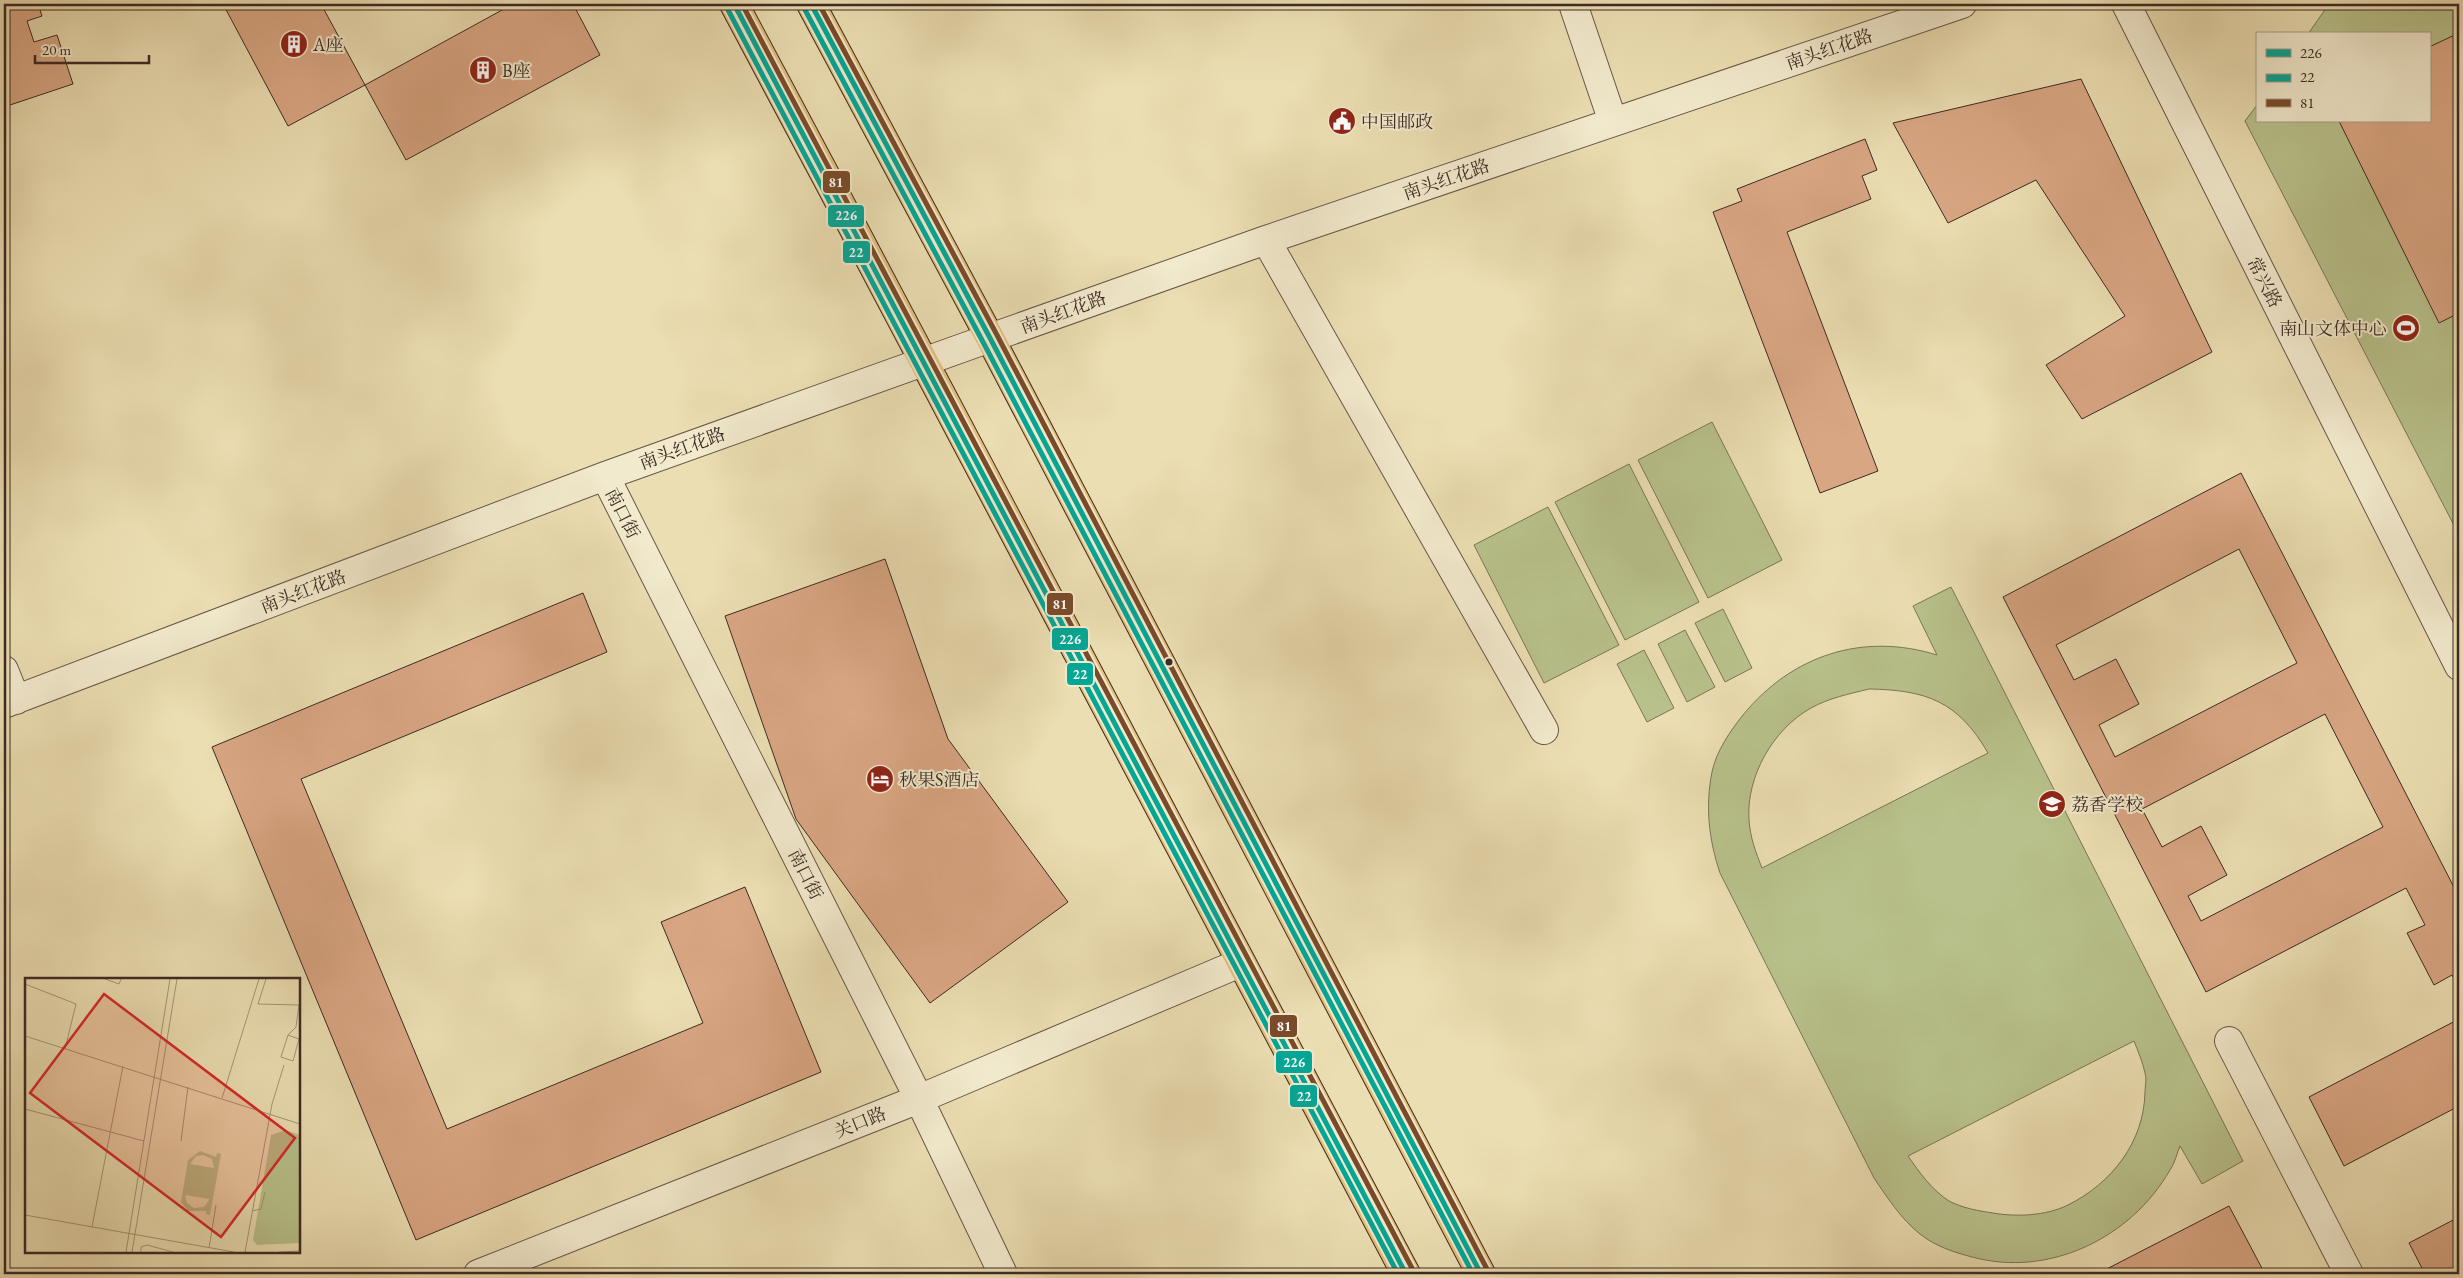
<svg xmlns="http://www.w3.org/2000/svg" width="2463" height="1278" font-family="'EB Garamond','Noto Serif SC',serif">
  <rect width="100%" height="100%" fill="#ebdeb2"/>
  <filter id="stains"><feTurbulence type="fractalNoise" baseFrequency=".004" numOctaves="4"/><feColorMatrix values="0 0 0 0 .2 0 0 0 0 .09 0 0 0 0 .02 0 0 0 .5 -.17"/></filter>
  <radialGradient id="worn" r=".72"><stop offset=".6" stop-color="#630" stop-opacity="0"/><stop offset="1" stop-color="#630" stop-opacity=".3"/></radialGradient>
  <path fill="#b8c18b" stroke="#7a7658" fill-rule="evenodd" d="M2329 4H2459V535L2245 121 2257 105V121H2429V34H2308Z
    M1712 422 1782 560 1708 598 1638 460Z
    M1629 464 1699 602 1625 640 1555 502Z
    M1548 507 1619 645 1544 683 1474 545Z
    M1951 587 2243 1161 2202 1184 2180 1146C2177 1153 2175 1163 2170 1170 2131 1238 2049 1278 1972 1257 1953 1252 1935 1246 1920 1234 1901 1219 1887 1197 1874 1178L1720 873C1709 840 1705 807 1712 772 1716 752 1730 731 1743 715 1792 655 1863 632 1937 655L1913 606ZM1869 689C1926 690 1958 701 1988 753L1762 868C1756 853 1750 837 1749 820 1746 777 1773 729 1811 708 1829 698 1849 694 1869 689ZM2134 1041C2138 1051 2143 1063 2145 1073 2147 1079 2145 1086 2145 1092 2144 1142 2112 1183 2068 1205 2046 1216 2016 1217 1993 1213 1979 1211 1962 1208 1949 1201 1932 1190 1919 1172 1908 1156Z
    M1723 609 1752 668 1725 682 1695 623Z
    M1685 630 1715 687 1687 702 1658 644Z
    M1644 650 1674 708 1647 722 1617 664Z"/>
  <path fill="#d9a683" stroke="#3d2a24" fill-rule="evenodd" d="M4 4H38L42 16 27 21 34 42 57 35 73 84 4 107Z
    M223 4H321L365 85 288 126Z
    M513 4H573L600 55 406 160 365 85Z
    M2459 33V313L2439 323 2339 121H2429V47Z
    M2081 79 2212 352 2082 419 2046 365 2125 316 2036 180 1948 223 1893 123Z
    M1865 139 1877 170 1862 176 1871 199 1787 232 1878 471 1820 493 1713 212 1742 201 1737 189Z
    M2241 473 2459 897V989L2452 975 2434 985 2407 933 2425 925 2406 888 2206 992 2003 597ZM2239 549 2297 663 2115 757 2099 725 2139 704 2116 659 2074 680 2056 645ZM2325 714 2383 827 2201 921 2188 896 2227 875 2201 826 2162 847 2142 809Z
    M885 559 948 739 1068 902 930 1003 796 819 725 616Z
    M583 593 607 652 301 779 447 1129 703 1023 661 922 745 887 821 1072 416 1240 212 747Z
    M2459 1019V1106L2344 1166 2309 1097Z
    M2229 1206 2265 1274H2097Z
    M2459 1217V1274H2425L2409 1243Z"/>
  <g fill="none" stroke-linecap="round" stroke-linejoin="round">
    <g stroke="#685748" stroke-width="30">
      <path id="minor" d="M1573 4 1613 122
        M2126 4 2459 666
        M1266 240 1544 730
        M605 476 919 1099 1003 1274
        M4 670 16 700
        M4 704 605 476 990 338 1266 240 1962 4
        M2229 1041 2349 1274
        M478 1274 919 1099 1240 963"/>
    </g>
    <g stroke="#3d2a24" stroke-width="30">
      <path id="major" d="M734 4C960 426 1180 851 1406 1274
        M811 4 990 338 1481 1274"/>
    </g>
    <use href="#minor" stroke="#f2eacd" stroke-width="28"/>
    <use href="#major" stroke="#e6bf79" stroke-width="28"/>
    <g stroke="#f2eacd" stroke-width="9">
      <path id="bus-1" d="M734 4 1406 1274
        M811 4 990 338 1481 1274"/>
    </g>
    <g stroke="#f2eacd" stroke-width="9">
      <path id="bus-2" d="M727 8 1398 1274
        M804 8 983 342 1473 1274"/>
    </g>
    <g stroke="#f2eacd" stroke-width="9">
      <path id="bus-3" d="M742 4 1413 1270
        M819 4 997 335 1488 1271"/>
    </g>
    <use href="#bus-1" stroke="#04a696" stroke-width="5"/>
    <use href="#bus-2" stroke="#04a696" stroke-width="5"/>
    <use href="#bus-3" stroke="#7a4b2a" stroke-width="5"/>
  </g>
  <defs>
    <g id="building-disc" transform="scale(1.4375)"><circle r="9.5" fill="#8f2418" stroke="#f2eacd"/><path d="M-4-6H4V6H1V3H-1V6H-4ZM-2.5-4.3h1.7v1.8h-1.7ZM.8-4.3h1.7v1.8H.8ZM-2.5-1h1.7V.8h-1.7ZM.8-1h1.7V.8H.8Z" fill="#fff"/></g>
    <g id="civic-disc" transform="scale(1.4375)"><circle r="9.5" fill="#8f2418" stroke="#f2eacd"/><path d="M-.6-6.5H3V-4.5H.6V-3L4-1V1h2V6H-6V1h2V-1L-.6-3ZM-1.2 2.5V6h2.4V2.5Z" fill="#fff"/></g>
    <g id="stadium-disc" transform="scale(1.4375)"><circle r="9.5" fill="#8f2418" stroke="#f2eacd"/><path d="M0-5a6.5 5 0 1 0 0 10a6.5 5 0 1 0 0-10ZM-3.5-1.8h7v3.6h-7Z" fill="#fff"/></g>
    <g id="hotel-disc" transform="scale(1.4375)"><circle r="9.5" fill="#8f2418" stroke="#f2eacd"/><path d="M-6-4.5h1.5V1H6V5H4.5V3h-9V5H-6ZM-4 0a1.8 1.8 0 1 1 3.6 0ZM.5 0V-2.5h3Q6-2.5 6 0Z" fill="#fff"/></g>
    <g id="school-disc" transform="scale(1.4375)"><circle r="9.5" fill="#8f2418" stroke="#f2eacd"/><path d="M0-5L7-2L0 1L-7-2ZM-4 1L0 2.5L4 1V4Q0 6-4 4Z" fill="#fff"/></g>
  </defs>
  <g fill-rule="evenodd">
    <use href="#building-disc" x="294" y="44"/>
    <use href="#building-disc" x="483" y="70"/>
    <use href="#civic-disc" x="1342" y="121"/>
    <use href="#stadium-disc" x="2406" y="328"/>
    <use href="#hotel-disc" x="880" y="779"/>
    <use href="#school-disc" x="2052" y="804"/>
  </g>
  <circle fill="#3d2a24" stroke="#f2eacd" stroke-width="2" cx="1169" cy="662" r="4.5"/>
  <g text-anchor="middle" dominant-baseline="central" stroke-width="4" stroke-linejoin="round" paint-order="stroke">
    <g font-size="18" fill="#3d2a24" stroke="#f2eacd" text-anchor="start">
      <text x="313" y="44">A座</text>
      <text x="502" y="70">B座</text>
      <text x="1361" y="121">中国邮政</text>
      <text x="2387" y="328" text-anchor="end">南山文体中心</text>
      <text x="899" y="779">秋果S酒店</text>
      <text x="2071" y="804">荔香学校</text>
    </g>
    <g font-size="18" fill="#3d2a24" stroke="#f2eacd">
      <text transform="translate(1829 49) rotate(-19)">南头红花路</text>
      <text transform="translate(1446 179) rotate(-19)">南头红花路</text>
      <text transform="translate(2265 282) rotate(63)">常兴路</text>
      <text transform="translate(1063 312) rotate(-20)">南头红花路</text>
      <text transform="translate(682 448) rotate(-20)">南头红花路</text>
      <text transform="translate(623 513) rotate(63)">南口街</text>
      <text transform="translate(303 591) rotate(-21)">南头红花路</text>
      <text transform="translate(806 874) rotate(63)">南口街</text>
      <text transform="translate(860 1122) rotate(-22)">关口路</text>
    </g>
  </g>
  <g transform="translate(25 978)">
    <rect width="275" height="275" fill="#ebdeb2"/>
    <path d="M261 152 275 157V265L232 267 228 262 246 157ZM175 173 191 179 192 175 196 176 185 237 181 236V233H163L156 224 163 182ZM178 177 187 181 189 190 165 186 171 178ZM160 217 184 221V222L179 229 169 230 162 225Z" fill="#b8c18b" fill-rule="evenodd"/>
    <path fill="none" stroke="#a59679" stroke-width="1" d="M80 1 94 6 96 1M241 1 233 26 274 27 271 49 263 57 256 79 268 83 274 61 263 57M0 6 51 26 40 71M0 58 275 146M197 120 234 1M0 131 119 163M156 163 163 109M227 233 236 231 240 214M0 237 209 274M67 249 98 88M184 270 191 227M101 274 145 1M107 274 152 1M116 274V269L122 267 148 274M220 274 247 126 259 87M254 274 275 273"/>
    <path fill="#d62828" fill-opacity="0.15" stroke="#d62828" stroke-width="2.5" d="M79 16 270 160 196 259 5 115Z"/>
    <rect width="275" height="275" fill="none" stroke="#3d2a24" stroke-width="2.5"/>
  </g>
  <g stroke="#f2eacd" stroke-width="2">
    <rect x="822" y="170" width="29" height="24" rx="5" fill="#7a4b2a"/>
    <rect x="827" y="204" width="38" height="24" rx="5" fill="#04a696"/>
    <rect x="842" y="240" width="29" height="24" rx="5" fill="#04a696"/>
    <rect x="1046" y="592" width="28" height="24" rx="5" fill="#7a4b2a"/>
    <rect x="1051" y="627" width="38" height="24" rx="5" fill="#04a696"/>
    <rect x="1066" y="662" width="28" height="24" rx="5" fill="#04a696"/>
    <rect x="1269" y="1014" width="29" height="24" rx="5" fill="#7a4b2a"/>
    <rect x="1275" y="1050" width="38" height="24" rx="5" fill="#04a696"/>
    <rect x="1289" y="1084" width="29" height="24" rx="5" fill="#04a696"/>
  </g>
  <g font-size="14" text-anchor="middle" font-weight="bold" fill="#fff">
    <text x="836" y="187">81</text>
    <text x="846" y="220">226</text>
    <text x="856" y="257">22</text>
    <text x="1060" y="609">81</text>
    <text x="1070" y="644">226</text>
    <text x="1080" y="679">22</text>
    <text x="1284" y="1031">81</text>
    <text x="1294" y="1067">226</text>
    <text x="1304" y="1101">22</text>
  </g>
  <rect width="2463" height="1278" fill="none" stroke="#ebdeb2" stroke-width="20"/>
  <rect x="5" y="5" width="2453" height="1268" fill="none" stroke="#3d2a24" stroke-width="2.5"/>
  <rect x="10" y="10" width="2443" height="1258" fill="none" stroke="#3d2a24"/>
  <rect x="2256" y="32" width="175" height="90" fill="#f2eacd" stroke="#aa9d89"/>
  <rect x="2266" y="49" width="25" height="8" fill="#04a696" stroke="#aa9d89"/>
  <text x="2300" y="58" font-size="15" fill="#3d2a24">226</text>
  <rect x="2266" y="74" width="25" height="8" fill="#04a696" stroke="#aa9d89"/>
  <text x="2300" y="82" font-size="15" fill="#3d2a24">22</text>
  <rect x="2266" y="99" width="25" height="8" fill="#7a4b2a" stroke="#aa9d89"/>
  <text x="2300" y="108" font-size="15" fill="#3d2a24">81</text>
  <path d="M35 55v8h114v-8" fill="none" stroke="#3d2a24" stroke-width="2.5"/>
  <text x="42" y="55" font-size="15" fill="#3d2a24" stroke="#f2eacd" stroke-width="4" paint-order="stroke">20 m</text>
  <rect width="100%" height="100%" filter="url(#stains)"/>
  <rect width="100%" height="100%" fill="url(#worn)"/>
</svg>
